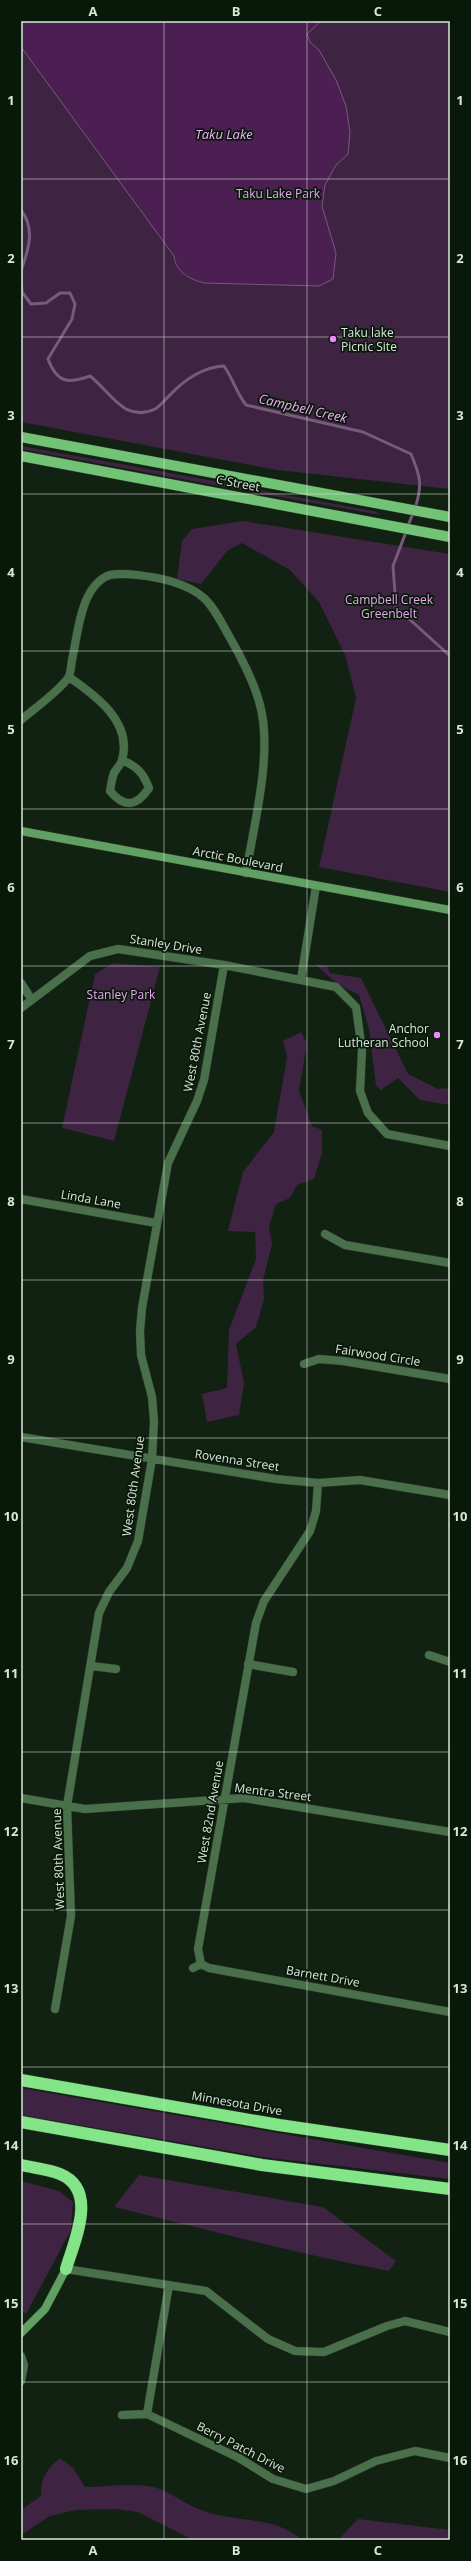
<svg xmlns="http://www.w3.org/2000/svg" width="471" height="2561" font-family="'Open Sans',sans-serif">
  <rect width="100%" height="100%" fill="#112212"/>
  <path fill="#3e2342" d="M21 21H450V489L277 470 21 422Z
    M21 446 242 486V488L241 490 21 449Z
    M247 488 374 511 381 515 246 491Z
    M243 521 450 554V892L319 867 356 698 345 655 319 602 290 570 242 543 227 551 201 584 177 579 182 541 192 529Z
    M113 963 160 967 114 1141 62 1128 95 974Z
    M315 964 327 966 330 973 361 978 408 1074 438 1089 450 1088V1105L420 1100 398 1078 381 1090 376 1086 369 1029 359 995 337 984Z
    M301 1032 307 1043 299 1091 312 1126 322 1130V1153L314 1179 297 1185 290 1198 276 1204 269 1227 272 1244 263 1280 264 1299 256 1327 236 1344 244 1383 239 1415 207 1422 202 1394 227 1388 229 1330 256 1259 255 1232 228 1231 243 1172 274 1132 287 1057 283 1041Z
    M21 2088 450 2163V2179L263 2157 21 2115Z
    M139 2175 323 2207 396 2261 389 2271C297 2254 205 2229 114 2207Z
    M21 2181 59 2191 73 2202 71 2230 26 2314 21 2310Z
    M60 2458 73 2468 85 2487C105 2487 125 2483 146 2486 168 2488 181 2503 201 2510 234 2523 274 2515 302 2540H193L138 2512 116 2509 76 2510 50 2516 21 2535V2510L41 2496C40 2478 47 2469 60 2458Z
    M358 2519 450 2530V2540H338Z"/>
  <path fill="#4b1f51" stroke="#765b7a" d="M21 21H321L307 34 310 42 319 50 336 80 346 106 350 132 348 154 336 165 325 185 322 206 336 253 333 279 319 286 204 283C190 279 176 273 174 256L21 47Z"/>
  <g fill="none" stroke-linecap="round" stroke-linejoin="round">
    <path stroke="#765b7a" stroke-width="3" d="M21 210C36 229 28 251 21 271
      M21 273 22 292 31 304 46 303 60 293H70L75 304 72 319 48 359C57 383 68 384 90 376 103 386 111 400 126 409 136 414 145 414 155 409 161 406 166 398 171 394 185 379 204 367 224 366 233 379 236 392 246 405L363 432 411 454C420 475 423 485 415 508
      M408 526 413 513
      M406 532 393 566 396 607 450 656"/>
    <g stroke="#2d3d2e" stroke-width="9">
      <path id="street" d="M69 677C95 695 133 722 122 760 121 765 116 769 114 773 112 778 111 785 110 791 125 809 137 806 149 788 143 773 138 767 122 760
        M21 720C35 708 58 692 68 678 71 674 71 665 72 660 78 634 80 589 107 576 120 571 156 577 170 581 207 592 211 604 229 636 241 657 254 681 260 705 273 753 254 824 246 873
        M301 979 316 886
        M21 983 32 1000
        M21 1008 90 956 118 949 224 965 336 987 356 1007 362 1050 360 1091 368 1113 387 1134 450 1146
        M21 1199 156 1223
        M325 1234 345 1245 450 1263
        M304 1364 319 1359 343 1361 450 1379
        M21 1437 276 1479 318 1483 360 1480 450 1495
        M429 1655 450 1662
        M248 1664 293 1672
        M91 1666 116 1669
        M21 1798 85 1809 244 1798 450 1832
        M201 1964 198 1949 256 1623 264 1601 310 1531 316 1511 318 1483
        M193 1968 201 1964 209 1968 450 2012
        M55 2009 71 1916 67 1806 99 1613 109 1592 127 1568 138 1541 152 1459 154 1421 152 1397 141 1355 140 1331 142 1308 168 1163 197 1101 204 1080 224 965
        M66 2269 206 2291 268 2339 295 2351 324 2352 387 2326 405 2321 450 2332
        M21 2356 24 2365 21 2381
        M147 2414 169 2285
        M122 2415 147 2414 239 2458 273 2479 306 2489 334 2481 376 2461 415 2451 450 2458"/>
    </g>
    <g stroke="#2d3d2e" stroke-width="9">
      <path id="secondary" d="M21 831 450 910
        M21 2333 45 2309 66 2269"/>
    </g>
    <g stroke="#2d3d2e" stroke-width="11">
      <path id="primary" d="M21 437 450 517
        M21 456 450 537"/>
    </g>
    <g stroke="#2d3d2e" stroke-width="13">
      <path id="highway" d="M21 2080 279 2125 450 2150
        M21 2122 262 2165 450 2189
        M21 2165C34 2168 48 2169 60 2174 99 2190 74 2241 66 2269"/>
    </g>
    <use href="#street" stroke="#4a704b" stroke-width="8"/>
    <use href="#secondary" stroke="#629f63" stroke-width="8"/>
    <use href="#primary" stroke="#73c376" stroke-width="10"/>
    <use href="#highway" stroke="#83e587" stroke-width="12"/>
  </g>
  <path fill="none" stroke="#dbe6db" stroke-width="1" stroke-opacity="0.55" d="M164 21V2540M307 21V2540M21 179H450M21 337H450M21 494H450M21 651H450M21 809H450M21 966H450M21 1123H450M21 1280H450M21 1438H450M21 1595H450M21 1752H450M21 1910H450M21 2067H450M21 2224H450M21 2382H450"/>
  <g fill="#ec8cfa" stroke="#081909" stroke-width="1.5">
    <circle cx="333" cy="339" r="4"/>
    <circle cx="437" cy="1035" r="4"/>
  </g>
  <g text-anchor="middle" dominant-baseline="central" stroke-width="3.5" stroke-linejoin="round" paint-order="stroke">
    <g font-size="12" fill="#e9a5f2" stroke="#081909">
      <text x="278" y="193">Taku Lake Park</text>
      <text x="389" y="599">Campbell Creek<tspan x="389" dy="14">Greenbelt</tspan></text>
      <text x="121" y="994">Stanley Park</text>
    </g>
    <g font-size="12" fill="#dbe6db" stroke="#081909" text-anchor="start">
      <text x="341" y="332">Taku lake<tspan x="341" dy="14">Picnic Site</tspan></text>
      <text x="429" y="1028" text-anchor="end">Anchor<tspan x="429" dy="14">Lutheran School</tspan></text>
    </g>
    <g font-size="12" fill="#dbe6db" stroke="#081909">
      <text transform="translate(238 483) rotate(11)">C Street</text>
      <text transform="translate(238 859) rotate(11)">Arctic Boulevard</text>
      <text transform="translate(166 944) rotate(9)">Stanley Drive</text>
      <text transform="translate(197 1042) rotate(-79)">West 80th Avenue</text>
      <text transform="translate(91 1199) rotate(10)">Linda Lane</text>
      <text transform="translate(378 1355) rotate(9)">Fairwood Circle</text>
      <text transform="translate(237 1460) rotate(9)">Rovenna Street</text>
      <text transform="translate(133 1486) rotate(-82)">West 80th Avenue</text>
      <text transform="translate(273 1792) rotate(7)">Mentra Street</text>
      <text transform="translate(210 1812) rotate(-80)">West 82nd Avenue</text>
      <text transform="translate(58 1859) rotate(-92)">West 80th Avenue</text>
      <text transform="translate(323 1976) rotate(10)">Barnett Drive</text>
      <text transform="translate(237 2103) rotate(10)">Minnesota Drive</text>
      <text transform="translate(241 2447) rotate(27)">Berry Patch Drive</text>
    </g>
    <g font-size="13" font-style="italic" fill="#f3aefc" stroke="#081909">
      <text x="224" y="134">Taku Lake</text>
      <text transform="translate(303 408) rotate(13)">Campbell Creek</text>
    </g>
  </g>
  <rect width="471" height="2561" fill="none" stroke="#081909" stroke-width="44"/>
  <rect x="22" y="22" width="427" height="2517" fill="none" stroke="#dbe6db" stroke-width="1.5"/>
  <g font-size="13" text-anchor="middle" font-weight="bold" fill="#dbe6db">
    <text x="93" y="16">A</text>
    <text x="236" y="16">B</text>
    <text x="378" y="16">C</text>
    <text x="11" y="105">1</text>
    <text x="460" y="105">1</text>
    <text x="11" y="263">2</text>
    <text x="460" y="263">2</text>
    <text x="11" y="420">3</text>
    <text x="460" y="420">3</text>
    <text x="11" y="577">4</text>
    <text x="460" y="577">4</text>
    <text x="11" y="734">5</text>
    <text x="460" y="734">5</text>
    <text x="11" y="892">6</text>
    <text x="460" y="892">6</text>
    <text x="11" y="1049">7</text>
    <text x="460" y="1049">7</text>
    <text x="11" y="1206">8</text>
    <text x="460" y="1206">8</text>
    <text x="11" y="1364">9</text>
    <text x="460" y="1364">9</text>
    <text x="11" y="1521">10</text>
    <text x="460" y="1521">10</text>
    <text x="11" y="1678">11</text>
    <text x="460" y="1678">11</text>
    <text x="11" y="1836">12</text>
    <text x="460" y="1836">12</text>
    <text x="11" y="1993">13</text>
    <text x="460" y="1993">13</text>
    <text x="11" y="2150">14</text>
    <text x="460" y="2150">14</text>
    <text x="11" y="2308">15</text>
    <text x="460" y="2308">15</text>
    <text x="11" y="2465">16</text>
    <text x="460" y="2465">16</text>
    <text x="93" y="2555">A</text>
    <text x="236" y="2555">B</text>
    <text x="378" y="2555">C</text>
  </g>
</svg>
